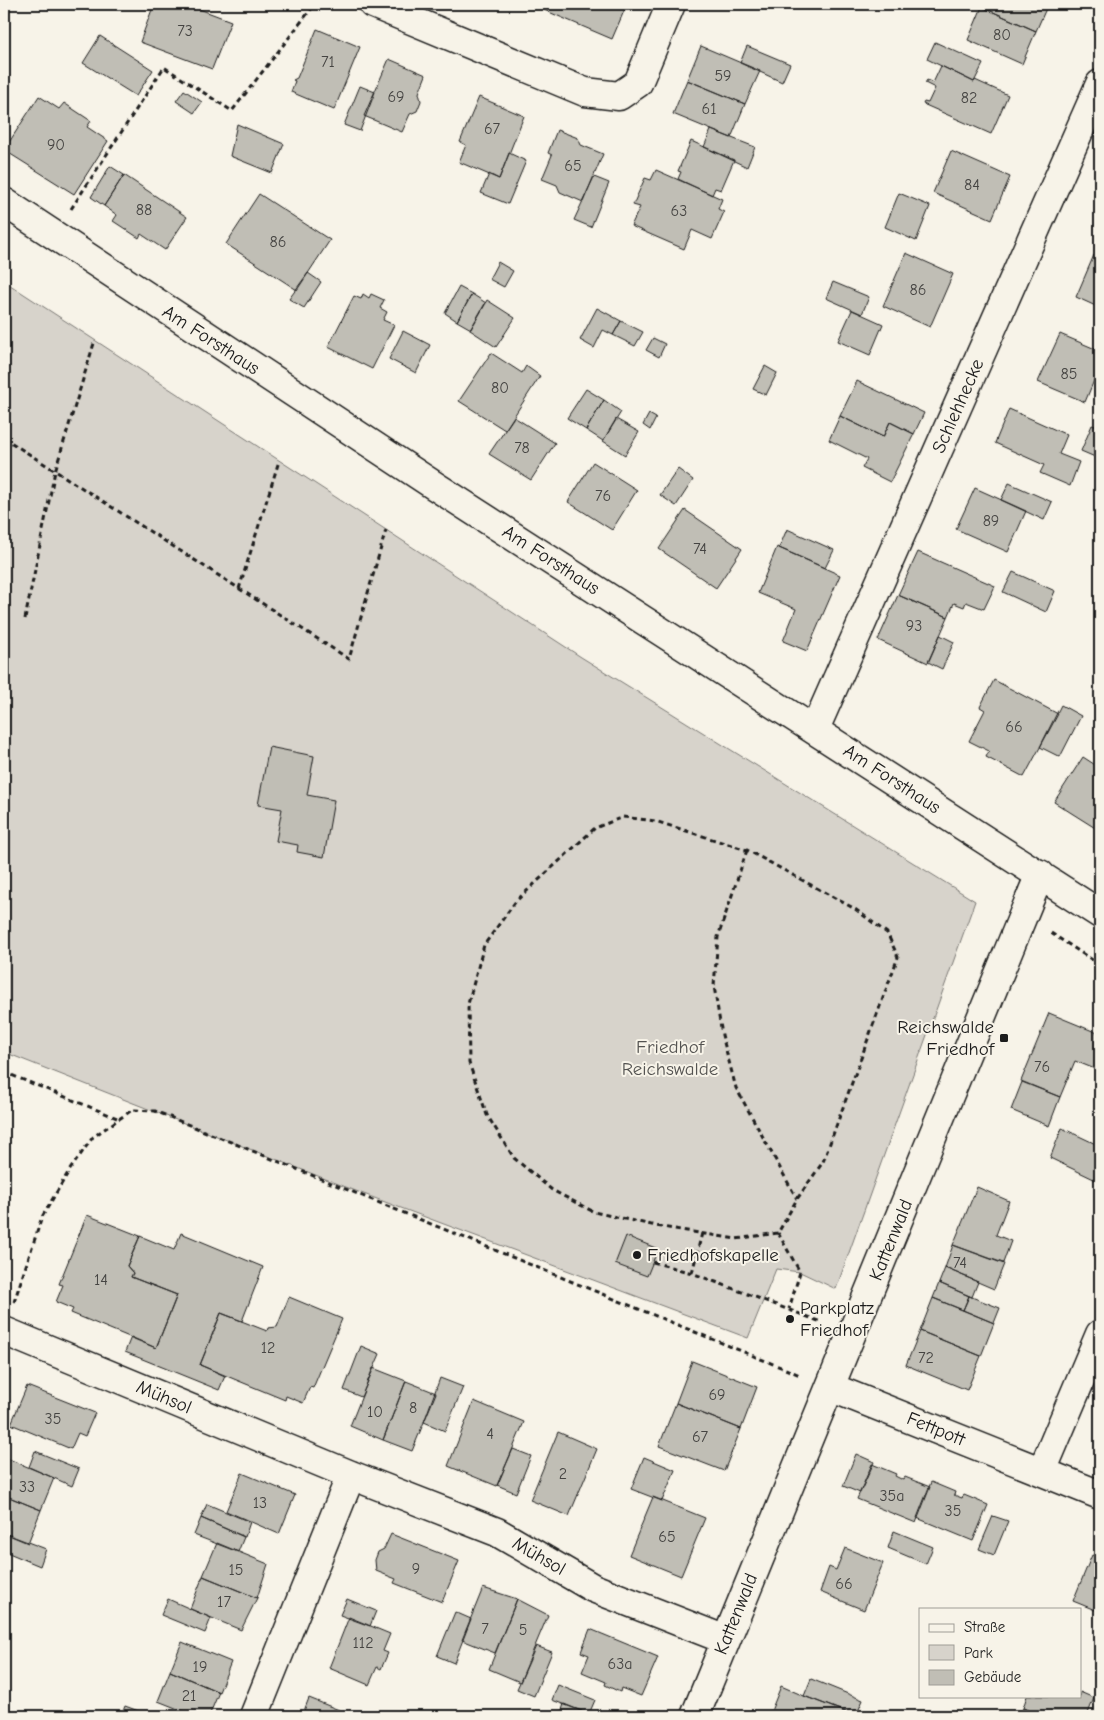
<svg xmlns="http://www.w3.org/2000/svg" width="1104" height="1720" font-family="'Comic Neue',sans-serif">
  <rect width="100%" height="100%" fill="#f7f3e8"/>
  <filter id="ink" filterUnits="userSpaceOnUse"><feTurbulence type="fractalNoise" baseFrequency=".02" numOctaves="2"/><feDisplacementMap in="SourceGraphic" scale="10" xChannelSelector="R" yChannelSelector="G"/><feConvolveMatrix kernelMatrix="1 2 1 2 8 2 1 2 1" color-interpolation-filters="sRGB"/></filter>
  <g filter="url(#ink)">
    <path fill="#d7d3cb" stroke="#7a7874" d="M4 281 581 657 975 901 836 1289 800 1272 776 1269 748 1338 361 1193 4 1052Z"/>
    <path fill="#c0beb5" stroke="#1c1c1c" d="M154 4H186L231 21 212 69 140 42Z
      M530 4H627L612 39Z
      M984 4H1048L1036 31 982 7Z
      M982 7 1036 31 1022 64 968 40Z
      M317 29 360 47 334 110 291 92 295 81 293 80 297 78Z
      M100 36 153 70 136 96 83 63Z
      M935 42 983 64 974 82 927 59Z
      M701 46 760 71 745 104 687 80Z
      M747 46 790 64 782 82 740 63Z
      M389 59 426 75 419 93 421 101 417 111 410 114 402 132 364 116Z
      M941 66 974 82 975 80 1008 95 991 134 923 104 924 102 928 103 935 88 925 83 927 80 933 83Z
      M687 80 745 104 731 138 673 114Z
      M360 86 375 92 360 131 344 125Z
      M184 90 202 102 194 113 176 101Z
      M39 96 59 109 64 103 91 121 87 127 108 141 74 194 4 150Z
      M479 97 524 116 499 179 459 162 466 145 460 142Z
      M237 124 284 144 272 173 230 156Z
      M557 130 578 138 581 145 603 154 583 202 560 192 557 185 542 179 552 155 548 153Z
      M711 130 755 147 747 167 704 147Z
      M691 141 734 160 721 190 715 188 712 195 678 179 681 172 678 171Z
      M951 151 1010 177 992 219 933 193Z
      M509 153 526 161 508 204 481 193 489 174 499 179Z
      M110 166 124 175 104 206 91 197Z
      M656 170 722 199 718 209 724 212 712 239 692 230 684 249 631 226 640 207 633 205 645 178 651 180Z
      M124 175 187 217 165 250 141 234 139 238 113 221 117 215 104 206Z
      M594 177 609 183 591 227 574 220Z
      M899 193 930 206 916 241 885 227Z
      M259 194 330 240 297 290 226 244Z
      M906 253 953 274 930 327 883 306Z
      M1094 255 1100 258V308L1076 297Z
      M498 262 513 271 504 287 489 279Z
      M308 273 321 282 304 308 289 299Z
      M833 282 869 297 862 314 826 298Z
      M459 287 472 294 457 321 445 313Z
      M363 294 369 298 371 294 384 300 380 308 387 312 383 320 394 325 372 369 328 347 354 296 361 299Z
      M472 294 486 303 471 329 457 321Z
      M487 300 515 318 496 347 470 330Z
      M597 308 621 321 613 335 603 330 594 348 580 340Z
      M852 310 883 324 870 355 838 341Z
      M621 321 643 332 635 346 613 335Z
      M403 331 430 345 416 373 389 359Z
      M1060 334 1100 351V366L1085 402 1038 382Z
      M653 338 665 344 659 357 646 350Z
      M491 353 522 373 526 366 540 376 505 430 459 401Z
      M765 366 777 373 766 395 753 389Z
      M857 381 924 413 914 434 890 422 883 437 840 416Z
      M586 389 604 400 586 430 567 418Z
      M604 400 621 412 603 441 586 430Z
      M1009 409 1067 435 1059 454 1079 462 1070 486 1040 473 1044 465 995 443Z
      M649 414 656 418 650 430 643 425Z
      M840 416 883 437 890 422 914 434 890 482 862 468 867 459 829 440Z
      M514 417 555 443 531 480 489 454Z
      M616 419 639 432 625 455 603 441Z
      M1092 425 1100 428V446L1095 457 1081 451Z
      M593 462 637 490 612 530 568 502Z
      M678 469 693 480 676 506 660 495Z
      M1009 483 1052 502 1044 520 1001 500Z
      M975 488 1026 511 1008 552 956 529Z
      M685 510 742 549 716 588 659 549Z
      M787 529 834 550 825 568 779 548Z
      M777 547 840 575 807 651 783 641 796 609 758 593Z
      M918 552 995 586 984 609 966 602 964 607 954 603 948 617 898 595Z
      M1013 572 1055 591 1046 612 1003 592Z
      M898 595 948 617 928 663 878 640Z
      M940 635 954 642 942 669 928 662Z
      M994 680 1058 714 1024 777 986 757 989 751 969 741 985 710 980 707Z
      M1061 705 1081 716 1060 757 1040 747Z
      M269 747 314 756 307 795 334 800 324 857 297 852 298 845 276 841 282 809 258 805Z
      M1083 757 1100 768V831L1054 802Z
      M1049 1013 1100 1034V1071L1075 1061 1060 1097 1021 1081Z
      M1022 1082 1060 1097 1049 1126 1011 1110Z
      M1062 1128 1100 1146V1182L1050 1158Z
      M977 1187 1009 1201 996 1235 1011 1241 1003 1263 953 1245Z
      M87 1215 140 1236 127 1266 133 1273 131 1277 177 1295 156 1348 71 1313 73 1309 56 1302 63 1285 59 1284Z
      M181 1233 263 1267 242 1321 221 1313 200 1365 225 1376 219 1390 125 1352 131 1337 156 1348 177 1295 131 1277 133 1273 127 1266 140 1236 174 1250Z
      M626 1236 658 1249 647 1276 615 1264Z
      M953 1245 1004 1264 994 1289 945 1268Z
      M945 1268 978 1282 972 1297 939 1283Z
      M939 1283 969 1296 963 1310 933 1298Z
      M969 1296 1000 1308 994 1323 963 1310Z
      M289 1297 342 1319 313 1388 310 1387 303 1403 286 1396 285 1400 200 1365 221 1313 267 1331 268 1328 277 1327Z
      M933 1298 994 1323 981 1356 920 1331Z
      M920 1331 981 1356 967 1390 906 1365Z
      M361 1346 380 1354 361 1397 344 1390Z
      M692 1361 757 1387 741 1429 676 1403Z
      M373 1368 406 1381 383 1440 350 1426Z
      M440 1378 463 1387 445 1431 424 1422Z
      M406 1381 436 1393 412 1451 383 1440Z
      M27 1386 95 1413 85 1436 78 1433 71 1449 11 1424Z
      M474 1401 524 1422 497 1486 448 1466Z
      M676 1403 741 1429 724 1471 659 1446Z
      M558 1432 597 1449 569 1516 530 1500Z
      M513 1449 531 1456 516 1493 497 1485Z
      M35 1451 79 1469 72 1486 29 1467Z
      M856 1454 874 1462 860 1493 843 1486Z
      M4 1457 54 1478 41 1510 4 1495Z
      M644 1457 675 1470 662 1501 631 1489Z
      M872 1464 896 1474 895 1476 903 1480 905 1477 930 1487 916 1523 857 1499Z
      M242 1473 295 1495 279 1534 226 1511Z
      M931 1482 955 1492 954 1495 962 1498 964 1495 988 1505 973 1541 917 1518Z
      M4 1495 41 1510 28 1543 4 1533Z
      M653 1497 705 1518 681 1576 629 1555Z
      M207 1504 250 1522 245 1537 201 1518Z
      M993 1516 1008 1521 994 1555 979 1549Z
      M201 1518 244 1537 238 1552 194 1535Z
      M894 1531 933 1547 926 1564 888 1548Z
      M4 1533 46 1549 40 1566 4 1551Z
      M391 1534 459 1561 442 1602 394 1583 396 1579 376 1571 375 1560 378 1552 384 1549Z
      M217 1543 268 1564 257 1598 203 1576Z
      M845 1548 883 1563 864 1610 820 1592 829 1567 836 1570Z
      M1092 1555 1100 1558V1612L1073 1601Z
      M203 1576 257 1598 241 1630 190 1609Z
      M483 1588 517 1599 495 1653 462 1640Z
      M168 1599 211 1618 205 1633 161 1615Z
      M347 1599 376 1611 370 1626 340 1615Z
      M517 1599 548 1615 520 1682 489 1669Z
      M455 1612 471 1619 454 1663 437 1656Z
      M349 1617 390 1634 383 1651 388 1653 381 1669 377 1667 369 1685 329 1668Z
      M590 1629 658 1657 641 1696 621 1688 620 1692 605 1685 606 1682 582 1672 589 1655 581 1652Z
      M182 1642 231 1662 219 1692 170 1671Z
      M536 1646 552 1652 534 1696 517 1689Z
      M170 1671 219 1692 209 1716H196L158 1701Z
      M811 1679 863 1700 856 1716 804 1696Z
      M558 1685 595 1700 589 1714 552 1700Z
      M781 1686 804 1696 855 1716H769Z
      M1080 1692 1094 1698 1087 1716H1043L1023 1708 1027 1696H1080Z
      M309 1698 354 1716H302Z
      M564 1704 594 1716H560Z
      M125 1706 152 1716H121Z
      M1023 1708 1043 1716H1019Z"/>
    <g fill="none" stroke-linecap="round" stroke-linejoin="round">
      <g stroke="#1c1c1c" stroke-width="31">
        <path id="street" d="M373 4 585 92 619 96 638 83 671 4
          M815 729 1100 84
          M4 1331 351 1475 497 1532 593 1588 726 1640
          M830 1387 1100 1495
          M1042 1471 1100 1334
          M254 1716 351 1475
          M695 1716 1040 874"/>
      </g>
      <g stroke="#1c1c1c" stroke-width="31">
        <path id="secondary" d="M4 202 435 486 1100 914"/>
      </g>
      <path stroke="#1c1c1c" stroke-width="3" stroke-dasharray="5 4" stroke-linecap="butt" d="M71 209 164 67 232 111 315 4
        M4 438 349 659 386 530
        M239 589 279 461
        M25 619 55 471 95 340
        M623 817 655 821 747 850 855 909 887 933 898 957 823 1162 797 1199 778 1233 736 1239 656 1226 594 1212 552 1190 514 1158 487 1115 469 1063 468 1004 484 945 516 901 595 828Z
        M747 850 718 937 714 986 722 1035 736 1088 797 1199
        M1051 933 1100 965
        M4 1072 117 1118
        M778 1233 800 1272 789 1309
        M653 1262 692 1273 821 1322
        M692 1273 702 1233
        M14 1302 42 1217 69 1171 93 1137 132 1110 155 1111 800 1375"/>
      <use href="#street" stroke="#f7f3e8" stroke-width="28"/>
      <use href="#secondary" stroke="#f7f3e8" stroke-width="28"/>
    </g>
  </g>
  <g fill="#1c1c1c" stroke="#f7f3e8" stroke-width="2">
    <rect x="999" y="1033" width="10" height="10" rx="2.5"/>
    <circle cx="637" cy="1255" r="5"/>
    <circle cx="790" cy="1319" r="5"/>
  </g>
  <g text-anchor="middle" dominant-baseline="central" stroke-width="4" stroke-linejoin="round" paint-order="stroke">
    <g font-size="16" fill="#454442">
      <text x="185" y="31">73</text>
      <text x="1002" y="35">80</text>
      <text x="328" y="62">71</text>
      <text x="723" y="76">59</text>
      <text x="396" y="97">69</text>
      <text x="969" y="98">82</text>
      <text x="709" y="109">61</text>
      <text x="492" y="129">67</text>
      <text x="56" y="145">90</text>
      <text x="573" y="166">65</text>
      <text x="972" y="185">84</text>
      <text x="144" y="210">88</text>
      <text x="679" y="211">63</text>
      <text x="278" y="242">86</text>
      <text x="918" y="290">86</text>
      <text x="1069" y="374">85</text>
      <text x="500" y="388">80</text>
      <text x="522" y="448">78</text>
      <text x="603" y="496">76</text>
      <text x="991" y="521">89</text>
      <text x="700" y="549">74</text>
      <text x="914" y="626">93</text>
      <text x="1014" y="727">66</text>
      <text x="1042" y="1067">76</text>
      <text x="960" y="1263">74</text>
      <text x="101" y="1280">14</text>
      <text x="268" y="1348">12</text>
      <text x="926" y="1358">72</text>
      <text x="717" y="1395">69</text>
      <text x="413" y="1408">8</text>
      <text x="375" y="1412">10</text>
      <text x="53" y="1419">35</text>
      <text x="490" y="1434">4</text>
      <text x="700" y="1437">67</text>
      <text x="563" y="1474">2</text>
      <text x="27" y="1487">33</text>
      <text x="892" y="1496">35a</text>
      <text x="260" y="1503">13</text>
      <text x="953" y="1511">35</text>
      <text x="667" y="1537">65</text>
      <text x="416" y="1569">9</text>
      <text x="236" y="1570">15</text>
      <text x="844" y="1584">66</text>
      <text x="224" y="1602">17</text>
      <text x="485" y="1629">7</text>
      <text x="523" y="1630">5</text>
      <text x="363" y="1643">112</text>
      <text x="620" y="1664">63a</text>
      <text x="200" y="1667">19</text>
      <text x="189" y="1696">21</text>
    </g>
    <g font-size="19" fill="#1c1c1c" stroke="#f7f3e8">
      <text transform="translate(211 340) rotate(33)">Am Forsthaus</text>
      <text transform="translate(958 406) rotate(-66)">Schlehhecke</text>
      <text transform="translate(551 560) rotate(33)">Am Forsthaus</text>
      <text transform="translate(892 779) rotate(33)">Am Forsthaus</text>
      <text transform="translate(891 1240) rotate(-68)">Kattenwald</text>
      <text transform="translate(164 1397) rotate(23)">Mühsol</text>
      <text transform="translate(936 1429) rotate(22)">Fettpott</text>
      <text transform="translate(539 1556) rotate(30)">Mühsol</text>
      <text transform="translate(736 1614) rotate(-68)">Kattenwald</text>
    </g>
    <g font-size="19" fill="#1c1c1c" stroke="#f7f3e8" text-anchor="start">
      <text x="994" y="1027" text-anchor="end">Reichswalde<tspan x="994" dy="22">Friedhof</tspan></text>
      <text x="647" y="1255">Friedhofskapelle</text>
      <text x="800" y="1308">Parkplatz<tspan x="800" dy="22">Friedhof</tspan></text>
    </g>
    <g font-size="19" fill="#545351" stroke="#f7f3e8">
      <text x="670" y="1047">Friedhof<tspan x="670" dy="22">Reichswalde</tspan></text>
    </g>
  </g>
  <rect width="1104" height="1720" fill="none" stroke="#f7f3e8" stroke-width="20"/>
  <rect x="10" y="10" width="1084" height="1700" fill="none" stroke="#1c1c1c" stroke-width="2" filter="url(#ink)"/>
  <rect x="919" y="1608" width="162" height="90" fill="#f7f3e8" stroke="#9f9d96"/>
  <rect x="929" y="1624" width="25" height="8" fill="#f7f3e8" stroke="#9f9d96"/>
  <text x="964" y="1632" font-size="15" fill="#1c1c1c">Straße</text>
  <rect x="929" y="1645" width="25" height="15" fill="#d7d3cb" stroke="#9f9d96"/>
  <text x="964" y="1658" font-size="15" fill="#1c1c1c">Park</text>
  <rect x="929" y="1670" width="25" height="15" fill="#c0beb5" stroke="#9f9d96"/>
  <text x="964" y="1682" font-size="15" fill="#1c1c1c">Gebäude</text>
</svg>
